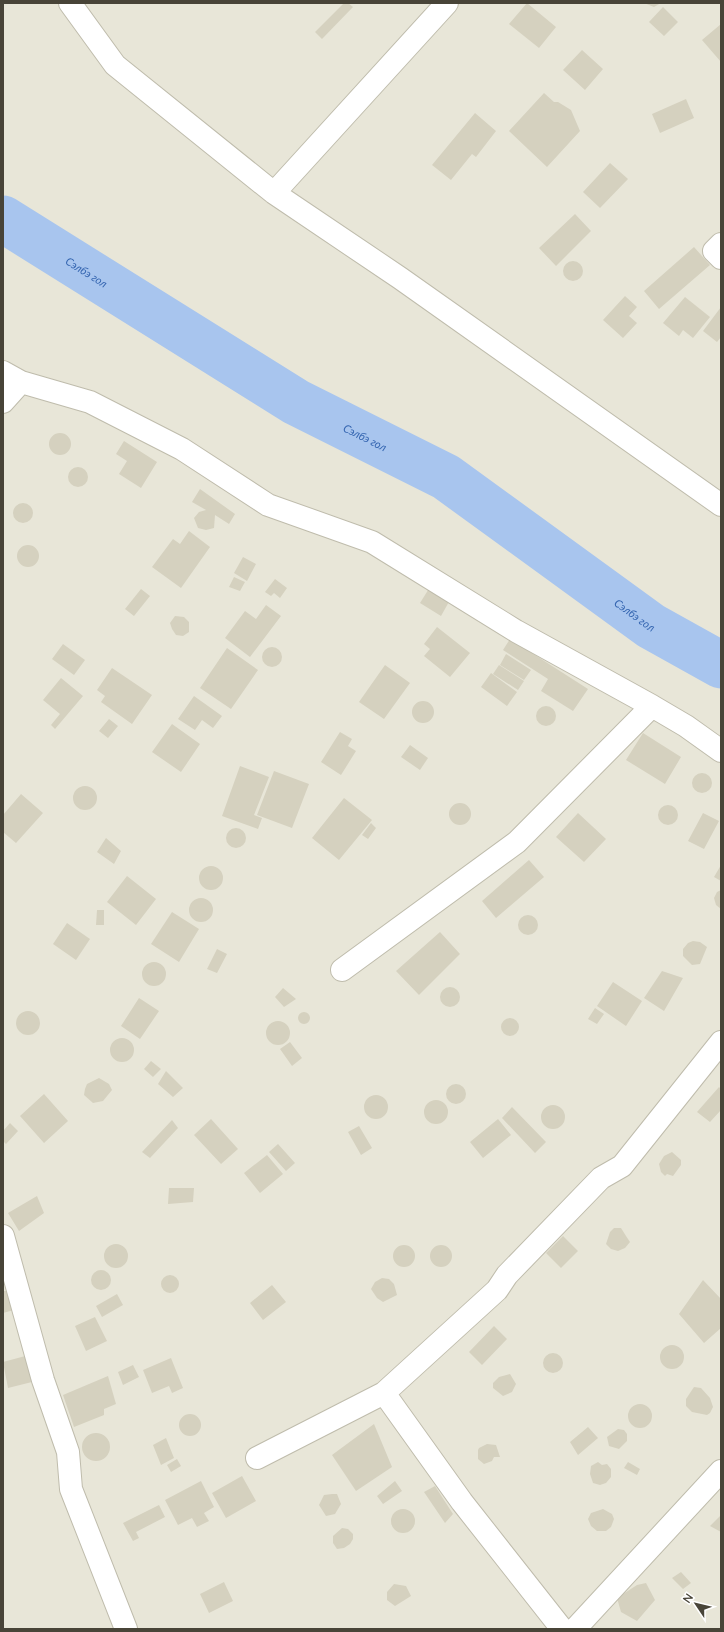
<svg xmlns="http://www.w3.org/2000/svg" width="724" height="1632" font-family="Lato,sans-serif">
  <rect width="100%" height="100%" fill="#f4f3e9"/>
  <path fill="#e8e6d8" d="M3 3H721V1629H3Z"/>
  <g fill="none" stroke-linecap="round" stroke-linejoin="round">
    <path stroke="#a8c5ee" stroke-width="47" id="s1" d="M3 219 296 402 446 477 651 626 721 665"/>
  </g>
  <path fill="#d5d1bf" d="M344 3H348L353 7 322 39 315 32Z
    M527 3 556 27 539 48 509 24Z
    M644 3H661L654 7Z
    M663 7 678 22 664 36 649 22Z
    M721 24V62L702 40Z
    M582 50 603 69 585 90 563 70Z
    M544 93 554 102H558L571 110 580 131 547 167 509 131Z
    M686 99 694 118 660 133 652 114Z
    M475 113 496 131 476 157 472 154 451 180 432 165Z
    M610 163 628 179 600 208 583 192Z
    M575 214 591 231 556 266 539 248Z
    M694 247 710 265 659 309 644 291Z
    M563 271a10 10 0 1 1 20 0a10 10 0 1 1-20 0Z
    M625 296 637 307 629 316 637 323 623 338 603 320Z
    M685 297 710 317 693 338 683 330 679 336 663 323Z
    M721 307V337L717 342 703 331Z
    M49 444a11 11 0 1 1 22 0a11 11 0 1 1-22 0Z
    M124 441 157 462 141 488 119 474 127 461 116 454Z
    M68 477a10 10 0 1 1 20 0a10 10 0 1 1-20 0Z
    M200 489 235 514 229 524 215 515 214 528 206 530 198 528 194 518 199 512 206 510 192 502Z
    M13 513a10 10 0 1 1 20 0a10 10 0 1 1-20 0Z
    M189 531 210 547 181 588 152 567 173 539 180 544Z
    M17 556a11 11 0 1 1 22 0a11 11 0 1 1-22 0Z
    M243 557 256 564 247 581 234 573Z
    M234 577 245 582 240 591 229 587Z
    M275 579 287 588 280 598 274 593 271 596 265 592Z
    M430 587 450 600 441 616 420 603Z
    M141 589 150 596 134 616 125 609Z
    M266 605 281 616 250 657 225 638 245 611 256 619Z
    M175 616 184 617 189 622V632L183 636 176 635 172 629 170 623Z
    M437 627 470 653 450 677 424 656 430 649 424 644Z
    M510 639 588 689 573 711 541 691 548 679 503 650Z
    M63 644 85 660 74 675 52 659Z
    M262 657a10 10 0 1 1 20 0a10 10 0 1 1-20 0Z
    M227 648 258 670 231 709 200 688Z
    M506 654 531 670 524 680 500 665Z
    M385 665 410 683 384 719 359 702Z
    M499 665 524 681 518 690 493 674Z
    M112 668 152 695 132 724 101 702 105 696 97 690Z
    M491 673 517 692 507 706 481 687Z
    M61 678 83 696 55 729 51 725 60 714 43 700Z
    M194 696 222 716 213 728 202 720 195 730 178 719Z
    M412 712a11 11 0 1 1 22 0a11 11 0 1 1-22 0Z
    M536 716a10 10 0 1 1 20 0a10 10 0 1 1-20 0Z
    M109 719 118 726 108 738 99 731Z
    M172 724 200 744 181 772 152 752Z
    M340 732 352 739 348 746 356 751 341 775 321 762Z
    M643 733 681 757 665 784 626 760Z
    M410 745 428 758 420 770 401 757Z
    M240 766 269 777 254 815 262 818 258 829 222 816Z
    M274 771 309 784 292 828 257 815Z
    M692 783a10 10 0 1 1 20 0a10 10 0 1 1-20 0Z
    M73 798a12 12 0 1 1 24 0a12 12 0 1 1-24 0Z
    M21 794 43 813 16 843 3 832V815Z
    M344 798 372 820 339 860 312 838Z
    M449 814a11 11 0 1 1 22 0a11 11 0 1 1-22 0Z
    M658 815a10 10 0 1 1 20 0a10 10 0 1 1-20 0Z
    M578 813 606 839 584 862 556 837Z
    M703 813 719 821 704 849 688 841Z
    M371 823 376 828 368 839 362 835Z
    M226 838a10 10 0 1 1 20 0a10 10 0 1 1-20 0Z
    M106 838 121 851 114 864 97 852Z
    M529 860 544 877 496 918 482 901Z
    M721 865V881L714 877Z
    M199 878a12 12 0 1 1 24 0a12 12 0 1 1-24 0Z
    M127 876 156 899 136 925 107 902Z
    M721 890V909L716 905 714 898 717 892Z
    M189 910a12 12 0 1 1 24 0a12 12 0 1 1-24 0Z
    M97 910H104V925H96Z
    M172 912 199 929 179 962 151 944Z
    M518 925a10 10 0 1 1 20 0a10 10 0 1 1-20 0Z
    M67 923 90 939 76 960 53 944Z
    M440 932 460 954 419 995 396 971Z
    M693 941 700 942 707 947 700 964 692 965 683 956V949L688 943Z
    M217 949 227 954 217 973 207 969Z
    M142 974a12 12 0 1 1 24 0a12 12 0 1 1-24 0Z
    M662 971 683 978 664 1011 644 998Z
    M613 982 642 1001 626 1026 597 1006Z
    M440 997a10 10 0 1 1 20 0a10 10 0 1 1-20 0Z
    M283 988 296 999 284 1007 275 997Z
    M139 998 159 1011 140 1039 121 1026Z
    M595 1008 604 1014 597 1024 588 1019Z
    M16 1023a12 12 0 1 1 24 0a12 12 0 1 1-24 0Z
    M298 1018a6 6 0 1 1 12 0a6 6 0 1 1-12 0Z
    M501 1027a9 9 0 1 1 18 0a9 9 0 1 1-18 0Z
    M266 1033a12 12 0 1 1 24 0a12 12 0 1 1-24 0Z
    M110 1050a12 12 0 1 1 24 0a12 12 0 1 1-24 0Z
    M290 1042 302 1058 292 1066 280 1049Z
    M151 1061 161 1069 153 1077 144 1069Z
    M166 1071 183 1088 173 1097 158 1084Z
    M99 1078 109 1084 112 1090 103 1101 93 1103 84 1095 85 1089 87 1084Z
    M446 1094a10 10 0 1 1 20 0a10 10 0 1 1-20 0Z
    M719 1087 721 1089V1110L710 1122 697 1112Z
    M44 1094 68 1121 44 1143 20 1116Z
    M364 1107a12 12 0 1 1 24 0a12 12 0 1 1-24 0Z
    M424 1112a12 12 0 1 1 24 0a12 12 0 1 1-24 0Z
    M541 1117a12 12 0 1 1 24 0a12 12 0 1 1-24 0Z
    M512 1107 546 1142 535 1153 502 1118Z
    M211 1119 238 1149 221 1164 194 1135Z
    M498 1119 511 1135 483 1158 470 1142Z
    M172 1120 178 1128 150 1158 142 1152Z
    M10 1123 18 1131 6 1144 3 1141V1131Z
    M359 1126 372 1148 361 1155 348 1132Z
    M278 1144 295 1163 286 1171 269 1152Z
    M672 1152 681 1160V1165L673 1176 667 1174 665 1176 661 1172 659 1164 664 1156Z
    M267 1155 283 1174 260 1193 244 1173Z
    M169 1188H194L193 1202 168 1204Z
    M37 1196 44 1213 19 1231 8 1213Z
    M614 1228H621L626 1236 630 1242 625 1248 618 1251 611 1249 606 1244 610 1232Z
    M563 1236 578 1251 561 1268 546 1253Z
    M104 1256a12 12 0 1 1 24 0a12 12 0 1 1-24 0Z
    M430 1256a11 11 0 1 1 22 0a11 11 0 1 1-22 0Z
    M393 1256a11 11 0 1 1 22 0a11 11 0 1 1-22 0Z
    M91 1280a10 10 0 1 1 20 0a10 10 0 1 1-20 0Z
    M161 1284a9 9 0 1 1 18 0a9 9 0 1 1-18 0Z
    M382 1278 389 1279 394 1284 397 1295 383 1302 377 1298 371 1289 375 1282Z
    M703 1280 721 1299V1328L704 1343 679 1314Z
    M272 1285 286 1302 263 1320 250 1303Z
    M3 1291H7L14 1310 3 1313Z
    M117 1294 123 1305 102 1317 96 1306Z
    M95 1317 107 1341 86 1351 75 1326Z
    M494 1326 507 1339 482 1365 469 1352Z
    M660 1357a12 12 0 1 1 24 0a12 12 0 1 1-24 0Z
    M543 1363a10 10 0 1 1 20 0a10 10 0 1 1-20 0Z
    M29 1355 36 1381 8 1388 3 1362Z
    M171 1358 183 1388 172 1393 169 1386 152 1393 143 1370Z
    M133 1365 139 1377 123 1385 118 1372Z
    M510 1374 516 1384 512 1392 503 1396 493 1388V1383L499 1377Z
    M108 1376 116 1404 104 1409V1415L74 1427 63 1395Z
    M694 1387 701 1388 710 1398 713 1407 710 1413 707 1415 692 1412 686 1406V1399Z
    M628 1416a12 12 0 1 1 24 0a12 12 0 1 1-24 0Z
    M179 1425a11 11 0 1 1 22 0a11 11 0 1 1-22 0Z
    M374 1424 392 1467 356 1491 332 1455Z
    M588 1427 598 1438 578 1455 570 1442Z
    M618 1429 624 1430 627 1434V1441L619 1449 609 1446 607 1437Z
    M82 1447a14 14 0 1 1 28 0a14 14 0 1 1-28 0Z
    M166 1438 174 1458 161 1465 153 1445Z
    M487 1444 496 1445 500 1457H494L492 1461 484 1464 478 1459V1450L479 1448Z
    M177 1459 181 1466 171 1472 167 1465Z
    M598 1462 602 1465 607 1464 611 1469V1477L606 1483 600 1485 593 1483 590 1474 591 1466Z
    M628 1462 640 1469 637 1475 624 1468Z
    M242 1476 256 1501 226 1518 212 1493Z
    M201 1481 214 1507 204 1513 209 1521 197 1527 192 1518 178 1525 165 1500Z
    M395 1481 402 1491 383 1504 377 1496Z
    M435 1486 453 1514 445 1523 424 1492Z
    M332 1494H337L341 1504 335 1514 326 1516 319 1505 324 1495Z
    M159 1505 165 1517 136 1532 139 1538 133 1541 123 1523Z
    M391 1521a12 12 0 1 1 24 0a12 12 0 1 1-24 0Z
    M603 1509 612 1514 614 1519 611 1527 606 1531H597L591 1526 588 1519 591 1513Z
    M721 1515V1532L710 1526Z
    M342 1528 348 1529 353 1534V1539L350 1544 344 1548 337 1549 333 1543V1536Z
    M681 1572 691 1583 683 1589 672 1578Z
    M224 1582 233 1601 209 1613 200 1594Z
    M646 1583 655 1600 637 1621 621 1612 617 1598 637 1585Z
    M394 1584 406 1586 411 1596 395 1606 387 1600V1592Z"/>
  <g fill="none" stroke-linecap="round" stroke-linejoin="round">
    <g stroke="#bfbcac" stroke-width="24">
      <path id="minor" d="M70 3 115 65 274 193 400 278 721 505
        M274 193 447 3
        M721 244 714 251 721 258
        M3 372 21 382 90 402 182 449 268 505 372 542 516 631 652 706 686 726 721 751
        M3 402 21 382
        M342 970 517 842 652 706
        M3 1236 43 1380 68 1452 71 1489 126 1629
        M257 1458 384 1393
        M562 1629 462 1502 384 1393 497 1290 507 1275 601 1178 622 1166 721 1042
        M575 1629 721 1471"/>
    </g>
    <use href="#minor" stroke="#fff" stroke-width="22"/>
  </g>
  <g text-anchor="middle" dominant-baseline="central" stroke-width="4" stroke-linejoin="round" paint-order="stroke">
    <g font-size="11" font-style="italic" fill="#3465b0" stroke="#fff">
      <text stroke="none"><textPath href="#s1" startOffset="99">Сэлбэ гол</textPath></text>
      <text stroke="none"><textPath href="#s1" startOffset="423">Сэлбэ гол</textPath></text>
      <text stroke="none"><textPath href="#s1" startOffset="747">Сэлбэ гол</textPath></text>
    </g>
  </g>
  <rect width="724" height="1632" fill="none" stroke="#484438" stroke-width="8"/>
  <g transform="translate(696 1604) rotate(305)" stroke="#ffffff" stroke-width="3" paint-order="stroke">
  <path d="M0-3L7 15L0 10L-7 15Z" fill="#484438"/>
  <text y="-6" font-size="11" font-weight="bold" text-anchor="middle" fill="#484438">N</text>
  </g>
</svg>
